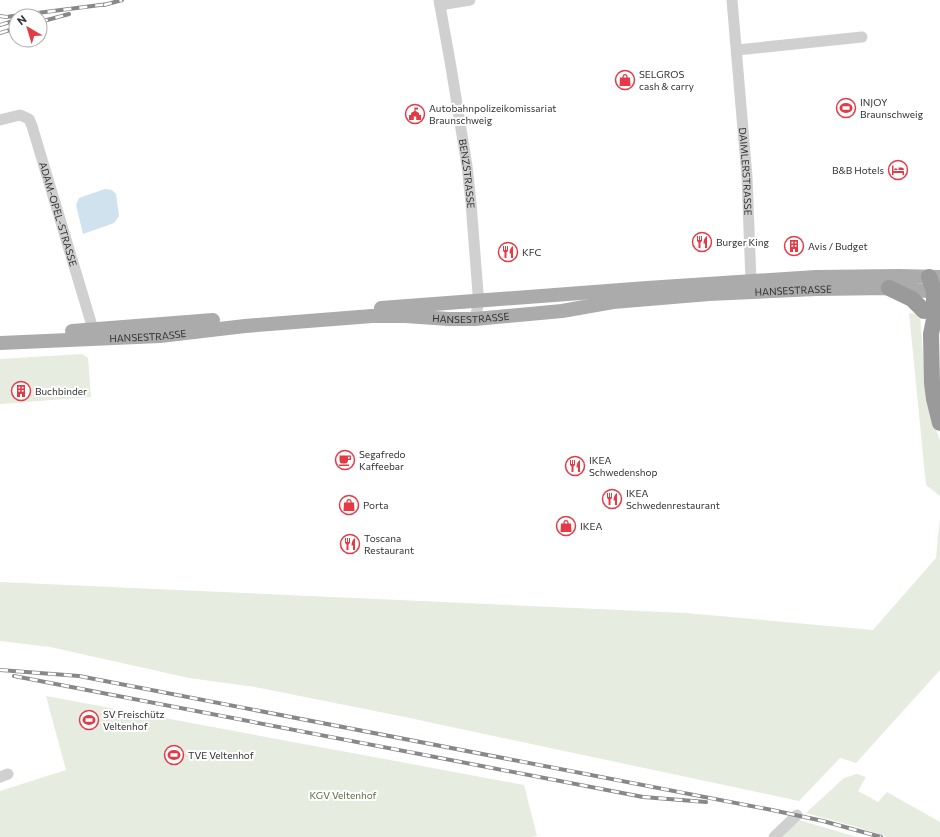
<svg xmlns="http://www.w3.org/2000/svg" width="940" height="837" font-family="Commissioner,sans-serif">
  <rect width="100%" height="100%" fill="#fff"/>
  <path fill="#e6ecdf" d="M909 313 920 315 927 404 940 440V496L926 485Z
    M82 354 86 356 88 358 91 397 0 404V359Z
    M940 518V670L856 763 840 758 799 801 405 717 255 687 189 678 50 647 0 641V582L686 613 873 630 936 558Z
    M46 696 524 785 537 836 530 837H0V791L66 770Z
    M857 774 866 777 858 791 878 802 887 792 940 822V837H887L857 827 806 813 844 778Z
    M799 820 857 837H780Z"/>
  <path fill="#cfe2ee" d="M105 189 112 190 116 194 119 216 114 223 83 234 76 205 79 198Z"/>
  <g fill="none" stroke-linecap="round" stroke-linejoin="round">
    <g stroke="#d0d0d0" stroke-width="11">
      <path id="s1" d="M439 0 451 67 467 166 471 203 478 293 479 301 475 319"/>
      <path id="s2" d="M732 0 747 177 751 281 750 289"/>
      <path d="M440 5 470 0"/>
      <path d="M737 50 862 37"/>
      <path id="s3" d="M0 120 20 115 29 119 32 126 93 329V337"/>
      <path d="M0 777 8 774"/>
      <path d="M774 837 797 815"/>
    </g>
    <g stroke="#ababab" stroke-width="14">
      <path d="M381 308 647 288 816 277 899 276 940 277"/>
      <path d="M72 331 213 320"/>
      <path id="s4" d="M0 343 160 336 245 326 372 316H405L449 319H475L562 311 613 302 709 294 816 289 889 288 940 292"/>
    </g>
    <path stroke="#9a9a9a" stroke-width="16" d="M929 277 934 291V319L931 334 932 383 934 399 940 423
      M889 288 912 299 924 311"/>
    <g stroke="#888" stroke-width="4">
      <path id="rail" d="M104 5 122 0
        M0 16 6 17 108 4
        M40 22 69 14
        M0 25 16 20
        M0 33 16 28
        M0 670 79 676 772 810 823 821 881 837
        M14 676 643 797 706 802"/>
    </g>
    <use href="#rail" stroke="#fff" stroke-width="2.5" stroke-dasharray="8" stroke-linecap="butt"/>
  </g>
  <defs>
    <g id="shop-ring" transform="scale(1)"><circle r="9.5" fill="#fff" stroke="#e63946" stroke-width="1.5"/><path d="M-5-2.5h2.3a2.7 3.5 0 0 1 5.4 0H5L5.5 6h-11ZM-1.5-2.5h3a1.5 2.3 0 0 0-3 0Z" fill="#e63946"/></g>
    <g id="stadium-ring" transform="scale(1)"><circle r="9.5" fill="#fff" stroke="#e63946" stroke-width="1.5"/><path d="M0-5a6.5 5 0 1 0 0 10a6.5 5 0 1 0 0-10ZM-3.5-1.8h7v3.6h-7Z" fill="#e63946"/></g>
    <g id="civic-ring" transform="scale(1)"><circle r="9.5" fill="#fff" stroke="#e63946" stroke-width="1.5"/><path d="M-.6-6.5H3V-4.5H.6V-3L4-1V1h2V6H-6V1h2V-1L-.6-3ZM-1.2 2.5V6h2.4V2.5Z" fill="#e63946"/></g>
    <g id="hotel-ring" transform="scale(1)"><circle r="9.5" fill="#fff" stroke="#e63946" stroke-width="1.5"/><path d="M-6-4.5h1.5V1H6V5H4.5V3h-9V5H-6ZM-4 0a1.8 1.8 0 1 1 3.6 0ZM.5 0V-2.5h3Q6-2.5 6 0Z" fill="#e63946"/></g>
    <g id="restaurant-ring" transform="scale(1)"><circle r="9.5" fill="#fff" stroke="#e63946" stroke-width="1.5"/><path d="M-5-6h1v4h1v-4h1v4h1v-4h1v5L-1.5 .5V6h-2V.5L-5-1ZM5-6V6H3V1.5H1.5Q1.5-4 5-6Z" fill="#e63946"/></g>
    <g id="building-ring" transform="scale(1)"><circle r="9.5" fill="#fff" stroke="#e63946" stroke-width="1.5"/><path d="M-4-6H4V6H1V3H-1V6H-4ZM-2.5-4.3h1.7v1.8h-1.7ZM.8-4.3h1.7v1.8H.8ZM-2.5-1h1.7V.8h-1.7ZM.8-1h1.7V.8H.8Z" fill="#e63946"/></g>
    <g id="cafe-ring" transform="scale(1)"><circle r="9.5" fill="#fff" stroke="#e63946" stroke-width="1.5"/><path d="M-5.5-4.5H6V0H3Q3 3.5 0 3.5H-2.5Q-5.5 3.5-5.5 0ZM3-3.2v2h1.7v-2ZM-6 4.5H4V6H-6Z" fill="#e63946"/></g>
  </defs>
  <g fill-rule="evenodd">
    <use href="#shop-ring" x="625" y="80"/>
    <use href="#stadium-ring" x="846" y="108"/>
    <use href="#civic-ring" x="415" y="114"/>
    <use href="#hotel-ring" x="898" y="170"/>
    <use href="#restaurant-ring" x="702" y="242"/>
    <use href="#building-ring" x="794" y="246"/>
    <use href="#restaurant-ring" x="508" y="252"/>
    <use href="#building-ring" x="21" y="391"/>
    <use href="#cafe-ring" x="345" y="460"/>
    <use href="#restaurant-ring" x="575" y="466"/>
    <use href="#restaurant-ring" x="612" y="499"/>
    <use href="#shop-ring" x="349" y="505"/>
    <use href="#shop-ring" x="566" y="526"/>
    <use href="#restaurant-ring" x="350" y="544"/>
    <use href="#stadium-ring" x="89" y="720"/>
    <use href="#stadium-ring" x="174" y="755"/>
  </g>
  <g text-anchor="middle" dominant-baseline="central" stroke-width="4" stroke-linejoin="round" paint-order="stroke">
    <g font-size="10" fill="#333" stroke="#fff" text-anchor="start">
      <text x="639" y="74">SELGROS<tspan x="639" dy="12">cash &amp; carry</tspan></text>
      <text x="860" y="102">INJOY<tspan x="860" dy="12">Braunschweig</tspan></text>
      <text x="429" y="108">Autobahnpolizeikomissariat<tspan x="429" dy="12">Braunschweig</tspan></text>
      <text x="884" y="170" text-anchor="end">B&amp;B Hotels</text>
      <text x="716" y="242">Burger King</text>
      <text x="808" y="246">Avis / Budget</text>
      <text x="522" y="252">KFC</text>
      <text x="35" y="391">Buchbinder</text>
      <text x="359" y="454">Segafredo<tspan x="359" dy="12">Kaffeebar</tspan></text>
      <text x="589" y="460">IKEA<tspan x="589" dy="12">Schwedenshop</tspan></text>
      <text x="626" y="493">IKEA<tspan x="626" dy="12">Schwedenrestaurant</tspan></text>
      <text x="363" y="505">Porta</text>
      <text x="580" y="526">IKEA</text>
      <text x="364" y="538">Toscana<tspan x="364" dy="12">Restaurant</tspan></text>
      <text x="103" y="714">SV Freischütz<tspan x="103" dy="12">Veltenhof</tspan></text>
      <text x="188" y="755">TVE Veltenhof</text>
    </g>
    <g font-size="10" fill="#333" stroke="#fff">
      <text stroke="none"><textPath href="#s2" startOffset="172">DAIMLERSTRASSE</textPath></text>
      <text stroke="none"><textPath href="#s1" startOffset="176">BENZSTRASSE</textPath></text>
      <text stroke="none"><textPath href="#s3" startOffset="130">ADAM-OPEL-STRASSE</textPath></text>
      <text stroke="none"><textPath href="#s4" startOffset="796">HANSESTRASSE</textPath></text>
      <text stroke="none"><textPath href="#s4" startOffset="472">HANSESTRASSE</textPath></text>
      <text stroke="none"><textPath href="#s4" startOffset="148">HANSESTRASSE</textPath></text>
    </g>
    <g font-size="10" fill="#56703f" stroke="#fff">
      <text x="343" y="795">KGV Veltenhof</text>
    </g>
  </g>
  <g transform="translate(28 28) rotate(322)"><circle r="19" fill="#ffffff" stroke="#adadad"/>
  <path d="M0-3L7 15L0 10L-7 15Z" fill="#e63946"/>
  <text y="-6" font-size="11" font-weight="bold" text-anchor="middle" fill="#333333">N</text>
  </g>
</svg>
